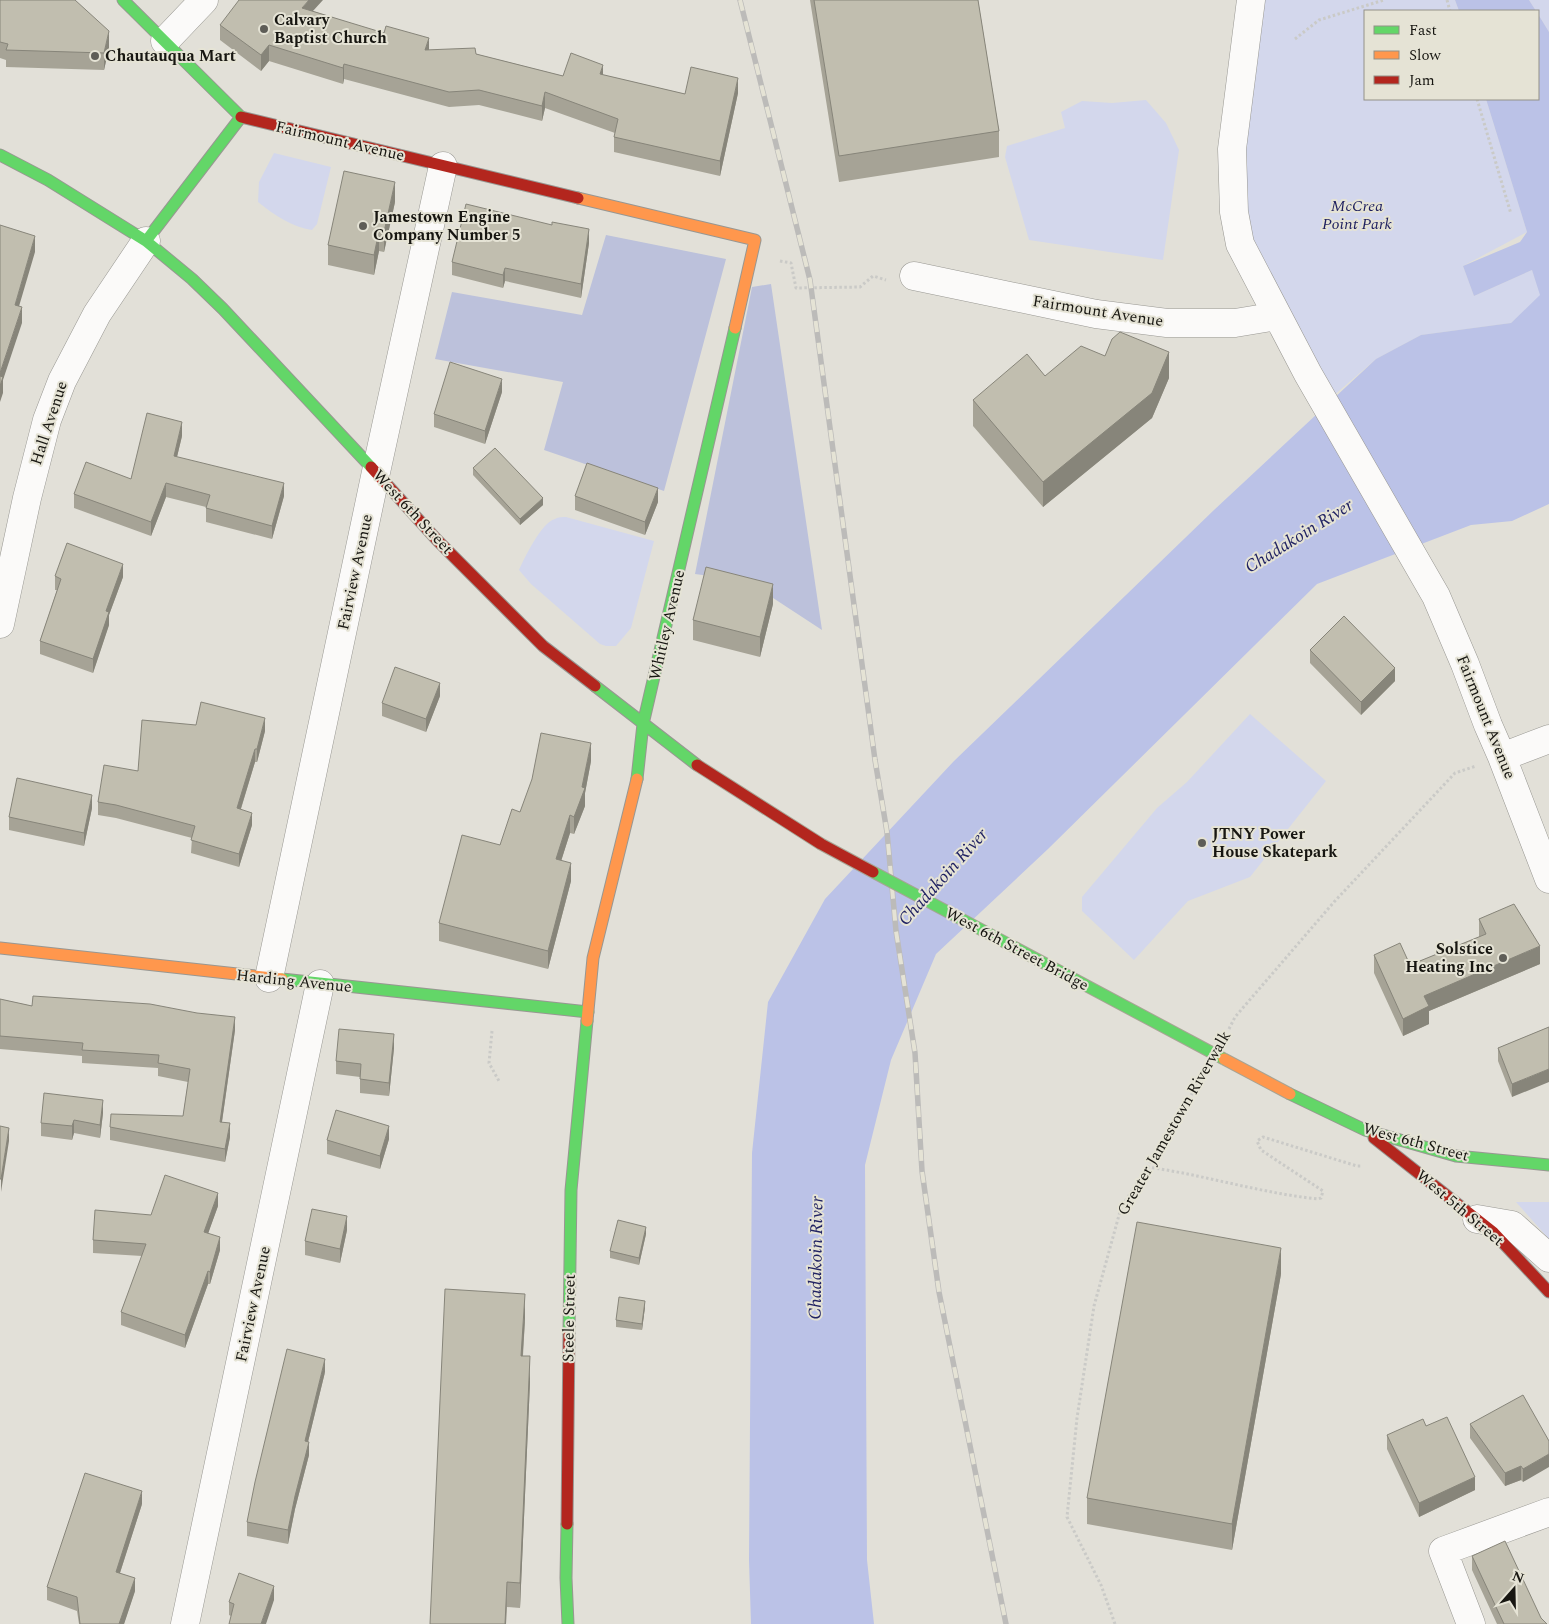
<svg xmlns="http://www.w3.org/2000/svg" width="1549" height="1624" font-family="Spectral,serif">
  <rect width="100%" height="100%" fill="#e2e0d8"/>
  <path fill="#d3d7ec" d="M1251 0H1455L1459 11H1365V99H1486L1527 232 1463 266 1474 296 1532 270 1541 295 1511 323 1421 335 1376 359 1325 403 1240 244Z
    M1529 0H1549V32L1538 14V11H1536Z
    M1146 100 1166 123 1179 150 1163 260 1029 240 1005 157 1007 146 1065 128 1061 112 1082 101 1112 103Z
    M274 153 331 167 317 224 312 230C292 227 274 215 258 202L259 182Z
    M566 517 654 541 631 628 616 646H606L600 644 531 584 519 570C525 557 541 523 555 519 558 517 563 517 566 517Z
    M1250 714 1326 781 1250 877 1188 901 1134 960 1082 911V897L1157 808 1187 782Z
    M1516 1202H1549V1239Z"/>
  <path fill="#bcc1db" d="M606 235 726 259 664 491 544 450 563 382 435 359 452 292 582 315Z
    M771 284 822 630 747 581 695 574 752 287Z"/>
  <path fill="#bbc2e7" d="M1455 0H1529L1536 11H1459Z
    M1538 14 1549 32V504L1512 521 1471 525 1317 584 1048 849 936 954 891 1060 865 1165 867 1560 874 1624H751L749 1560 752 1153 768 1002 825 899 954 761 1214 510 1376 359 1421 335 1511 323 1540 295 1532 270 1474 296 1463 266 1520 242 1527 232 1486 99H1538Z"/>
  <g fill="none" stroke-linecap="round" stroke-linejoin="round">
    <g stroke="#989792" stroke-width="29">
      <path id="street" d="M1251 0 1232 149 1234 212 1240 244 1308 374 1436 596 1465 664 1488 725 1502 757 1549 879
        M165 41 204 0
        M914 276 1096 314 1167 323H1235L1277 316
        M0 624 27 498 47 420 62 381 97 314 146 241
        M1502 757 1549 739
        M269 978 376 472 443 166
        M1477 1219 1512 1225 1549 1258
        M185 1624 320 984
        M1471 1624 1443 1551 1549 1512"/>
    </g>
    <g stroke="#989792" stroke-width="13">
      <path id="fast" d="M123 0 241 117
        M0 155 48 180 146 241 192 279 223 309 371 467
        M146 241 241 117
        M595 686 697 765
        M637 779 643 724 735 328
        M282 979 588 1012
        M1290 1094 1365 1130 1456 1156 1549 1165
        M569 1333 571 1190 587 1021
        M567 1524 566 1578 568 1624"/>
    </g>
    <g stroke="#989792" stroke-width="13">
      <path id="slow" d="M578 198 755 240 735 328
        M0 948 282 979
        M587 1021 593 958 637 779"/>
    </g>
    <g stroke="#989792" stroke-width="13">
      <path id="jam" d="M241 117 578 198
        M371 467 437 540 543 646 595 686
        M1374 1138 1493 1232 1549 1292
        M567 1524 569 1333"/>
    </g>
    <path stroke="#cacac7" stroke-width="3" stroke-dasharray="2.5 2.5" stroke-linecap="butt" d="M1447 0 1450 11
      M1295 39 1319 20 1384 0
      M1477 99 1511 214
      M780 261 791 263 796 288 860 287 873 276 886 280
      M1229 1029 1235 1017 1334 902 1455 773 1476 766
      M492 1031 489 1063 499 1081
      M1147 1167C1205 1175 1260 1193 1318 1199L1321 1198 1323 1191 1261 1150 1257 1141 1263 1137 1357 1166H1362
      M1115 1624 1101 1585 1067 1517 1077 1418 1094 1306 1121 1208 1171 1130 1201 1078"/>
    <use href="#street" stroke="#fbfaf9" stroke-width="28"/>
    <use href="#fast" stroke="#63d668" stroke-width="11"/>
    <use href="#slow" stroke="#ff974d" stroke-width="11"/>
    <use href="#jam" stroke="#b3261e" stroke-width="11"/>
    <g stroke="#bcbbb9" stroke-width="5.5">
      <path id="rail" d="M740 0 810 280 875 760 887 832 896 931 915 1053 922 1171 939 1292 1006 1624"/>
    </g>
    <use href="#rail" stroke="#e5e3d5" stroke-width="4" stroke-dasharray="11" stroke-linecap="butt"/>
    <g stroke="#a7a494" stroke-width="13" stroke-linecap="butt">
      <path id="fast-bridge" d="M873 872 1224 1059"/>
    </g>
    <g stroke="#a7a494" stroke-width="13" stroke-linecap="butt">
      <path id="slow-bridge" d="M1224 1059 1290 1094"/>
    </g>
    <g stroke="#a7a494" stroke-width="13" stroke-linecap="butt">
      <path id="jam-bridge" d="M697 765 821 844 873 872"/>
    </g>
    <use href="#fast-bridge" stroke="#63d668" stroke-width="11"/>
    <use href="#slow-bridge" stroke="#ff974d" stroke-width="11"/>
    <use href="#jam-bridge" stroke="#b3261e" stroke-width="11"/>
  </g>
  <path fill="#a6a396" d="M0 0 109 48 104 70 6 67V60L0 58Z
    M810 0H978L999 131V157L839 182Z
    M313 11 429 50 476 54 563 76 603 75 685 94 738 93 720 176 614 152V137L615 133 545 108 542 121 479 105 449 107 344 79 343 84 269 61 261 71 220 40V25Z
    M395 202 384 252 379 251 374 275 328 265V245Z
    M589 243 581 298 505 281 503 288 452 275V262Z
    M1105 356 1169 378 1152 418 1043 507 973 426V400Z
    M502 392 485 444 434 427V414Z
    M182 436 177 457 284 496 272 539 206 522V507L166 497 151 536 74 508V494L131 479Z
    M473 468 543 505 520 525 473 475Z
    M575 496 658 502 645 535 575 510Z
    M55 576 123 577 109 615V625L93 673 40 654V641L57 590H55Z
    M773 604 760 657 693 640V620Z
    M1310 650 1395 681 1361 715 1310 663Z
    M440 696 426 732 382 716V703Z
    M196 725 265 731 257 762H255L241 809 252 825 239 867 191 853 192 838 116 818 98 815V802Z
    M591 761 585 793V806L574 834 570 833 561 861 571 881 548 969 439 941V923L500 845 520 812Z
    M92 808 84 846 9 830V817Z
    M1479 919 1540 964 1429 1011V1024L1403 1036 1374 973V955L1410 965 1479 937Z
    M0 999 32 1006 235 1030 222 1122 230 1137 225 1162 110 1140V1127L183 1116 188 1082 158 1076V1068L82 1063V1056L0 1049Z
    M1549 1027 1512 1097 1498 1061V1048Z
    M394 1048 389 1096 360 1093V1077L336 1074V1061Z
    M103 1113 100 1138 74 1133 72 1140 41 1136V1123Z
    M389 1139 380 1169 327 1154V1140Z
    M218 1206 208 1233 220 1250 210 1284H208L185 1348 121 1325V1312L142 1256 93 1253V1240L151 1215Z
    M347 1230 340 1263 305 1255V1241Z
    M646 1234 639 1265 610 1258V1251Z
    M1281 1274 1232 1550 1087 1524V1498Z
    M645 1307 642 1330 616 1327V1320Z
    M525 1319 523 1356 530 1382 520 1608 507 1607 506 1624H430Z
    M325 1372 308 1442 309 1455 295 1509 288 1544 247 1536V1522Z
    M1470 1424 1549 1441 1523 1482 1521 1480 1505 1486 1470 1438Z
    M1387 1435 1475 1490 1419 1517 1387 1449Z
    M142 1504 120 1573 135 1591 124 1624H79L77 1611 47 1600V1587Z
    M1472 1556 1547 1624H1497L1472 1570Z
    M274 1600 231 1616 229 1615V1602Z"/>
  <path fill="#87857a" d="M309 0H323L302 23V8Z
    M109 31V48L104 70V53Z
    M429 38V53L425 50Z
    M269 45V61L261 71V55Z
    M344 64V79L343 84V68Z
    M603 65V80L600 74Z
    M738 78V93L720 176V161Z
    M545 92V108L542 121V106Z
    M395 182V202L384 252V232Z
    M589 229V243L581 298V284Z
    M379 231V251L374 275V255Z
    M35 236V252L15 320V305Z
    M505 268V281L503 288V275Z
    M22 307V323L3 380V393L0 402V373Z
    M1169 352V378L1152 418 1043 507V482Z
    M502 379V392L485 444V431Z
    M182 422V436L174 469V456Z
    M166 483V497L151 536V522Z
    M284 483V496L272 539V526Z
    M658 488V502L645 535V522Z
    M543 498V505L520 525V519Z
    M123 564V577L109 615V625L93 673V659L106 611Z
    M773 584V604L760 657V637Z
    M1395 668V681L1361 715V702Z
    M440 683V696L426 732V719Z
    M265 718V731L257 762V749Z
    M591 743V761L585 793V806L574 834V817L582 787Z
    M255 749V762L237 821V808Z
    M92 795V808L84 846V833Z
    M252 813V825L239 867V854Z
    M570 815V833L556 877V859Z
    M571 863V881L548 969V951Z
    M1540 946V964L1429 1011V1024L1403 1036V1019L1424 996Z
    M235 1017V1030L220 1135V1122Z
    M394 1034V1048L389 1096V1083Z
    M1549 1069V1082L1512 1097V1084Z
    M103 1100V1113L100 1138V1125Z
    M74 1120V1133L72 1140V1126Z
    M230 1123V1137L225 1162V1149Z
    M389 1126V1139L380 1169V1156Z
    M9 1128V1141L1 1192V1179Z
    M218 1193V1206L204 1245V1232Z
    M347 1216V1230L340 1263V1249Z
    M646 1227V1234L639 1265V1258Z
    M220 1237V1250L210 1284V1272Z
    M1281 1248V1274L1232 1550V1524Z
    M208 1271V1284L185 1348V1335Z
    M525 1294V1319L521 1381V1356Z
    M645 1301V1307L642 1330V1324Z
    M530 1356V1382L520 1608V1583Z
    M325 1359V1372L305 1454V1441Z
    M309 1442V1455L295 1509 288 1544V1530L295 1496Z
    M1549 1454V1467L1523 1482V1469Z
    M1521 1466V1480L1505 1486V1473Z
    M1475 1477V1490L1419 1517V1503Z
    M142 1491V1504L116 1585V1572Z
    M135 1578V1591L124 1624H119Z
    M507 1582 506 1624H505Z
    M274 1586V1600L266 1624H261Z"/>
  <path fill="#c1beaf" stroke="#87857a" d="M0 0H75L109 31 104 53 6 50 8 44 0 42Z
    M239 0H309L302 8 384 33 386 26 429 38 425 50 475 48 476 54 563 76 571 53 603 65 600 74 685 94 691 67 738 78 720 161 614 137 618 119 545 92 542 106 479 90 449 92 344 64 343 68 269 45 261 55 220 25Z
    M814 0H978L999 131 839 156Z
    M344 171 395 182 384 232 379 231 374 255 328 245Z
    M466 204 552 225V222L589 229 581 284 505 268 503 275 452 262Z
    M0 225 35 236 15 305 22 307 0 373Z
    M1120 332 1169 352 1152 393 1043 482 973 400 1027 354 1045 376 1081 346 1105 356 1112 339Z
    M450 362 502 379 485 431 434 414Z
    M0 376 3 377 0 386Z
    M147 413 182 422 174 456 284 483 272 526 206 508 210 495 166 483 151 522 74 494 86 462 131 479Z
    M495 448 543 498 520 519 473 468Z
    M587 463 658 488 645 522 575 496Z
    M67 543 123 564 106 611 109 612 93 659 40 641 61 579 55 576Z
    M706 567 773 584 760 637 693 620Z
    M1344 616 1395 668 1361 702 1310 650Z
    M395 667 440 683 426 719 382 703Z
    M201 702 265 718 257 749H255L237 808 252 813 239 854 191 840 195 826 116 805 98 802 104 765 138 771 142 720 196 725Z
    M541 733 591 743 582 787 585 788 574 817 570 815 556 859 571 863 548 951 439 923 462 835 500 845 512 809 520 812 532 779Z
    M17 778 92 795 84 833 9 817Z
    M1514 904 1540 946 1424 996 1429 1006 1403 1019 1374 955 1400 943 1410 965 1486 934 1479 919Z
    M33 996 150 1004 197 1013 235 1017 220 1122 230 1123 225 1149 110 1127 111 1114 183 1116 190 1069 158 1063 159 1055 82 1050 83 1043 0 1036V999L32 1006Z
    M1549 1027V1069L1512 1084 1498 1048Z
    M339 1029 394 1034 389 1083 360 1079 361 1064 336 1061Z
    M44 1093 103 1100 100 1125 74 1120 72 1126 41 1123Z
    M336 1110 389 1126 380 1156 327 1140Z
    M0 1126 9 1128 1 1179H0Z
    M165 1175 218 1193 204 1232 220 1237 210 1272 208 1271 185 1335 121 1312 146 1244 93 1240 95 1210 151 1215Z
    M312 1209 347 1216 340 1249 305 1241Z
    M618 1220 646 1227 639 1258 610 1251Z
    M1137 1222 1281 1248 1232 1524 1087 1498Z
    M445 1289 525 1294 521 1356H530L520 1583 507 1582 505 1624H430Z
    M619 1297 645 1301 642 1324 616 1320Z
    M287 1349 325 1359 305 1441 309 1442 295 1496 288 1530 247 1522 255 1482Z
    M1523 1395 1549 1441V1454L1523 1469 1521 1466 1505 1473 1470 1424Z
    M1447 1417 1475 1477 1419 1503 1387 1435 1423 1419 1426 1426Z
    M85 1473 142 1491 116 1572 135 1578 119 1624H80L77 1597 47 1587Z
    M1505 1541 1541 1618 1547 1624H1504L1472 1556Z
    M239 1573 274 1586 261 1624H229L234 1604 229 1602Z"/>
  <g fill="#5e5d57" stroke="#e5e3d5" stroke-width="2">
    <circle cx="264" cy="29" r="5"/>
    <circle cx="95" cy="56" r="5"/>
    <circle cx="363" cy="226" r="5"/>
    <circle cx="1202" cy="843" r="5"/>
    <circle cx="1503" cy="958" r="5"/>
  </g>
  <g text-anchor="middle" dominant-baseline="central" stroke-width="4" stroke-linejoin="round" paint-order="stroke">
    <g font-size="16" font-weight="bold" fill="#171611" stroke="#e5e3d5" text-anchor="start">
      <text x="274" y="20">Calvary<tspan x="274" dy="18">Baptist Church</tspan></text>
      <text x="105" y="56">Chautauqua Mart</text>
      <text x="373" y="217">Jamestown Engine<tspan x="373" dy="18">Company Number 5</tspan></text>
      <text x="1212" y="834">JTNY Power<tspan x="1212" dy="18">House Skatepark</tspan></text>
      <text x="1493" y="949" text-anchor="end">Solstice<tspan x="1493" dy="18">Heating Inc</tspan></text>
    </g>
    <g font-size="16" fill="#171611" stroke="#e5e3d5">
      <text transform="translate(340 141) rotate(13)">Fairmount Avenue</text>
      <text transform="translate(1098 311) rotate(9)">Fairmount Avenue</text>
      <text transform="translate(49 423) rotate(-72)">Hall Avenue</text>
      <text transform="translate(413 512) rotate(47)">West 6th Street</text>
      <text transform="translate(355 572) rotate(-78)">Fairview Avenue</text>
      <text transform="translate(667 625) rotate(-77)">Whitley Avenue</text>
      <text transform="translate(1486 717) rotate(68)">Fairmount Avenue</text>
      <text transform="translate(1017 949) rotate(28)">West 6th Street Bridge</text>
      <text transform="translate(294 981) rotate(6)">Harding Avenue</text>
      <text transform="translate(1174 1123) rotate(-60)">Greater Jamestown Riverwalk</text>
      <text transform="translate(1416 1142) rotate(15)">West 6th Street</text>
      <text transform="translate(1460 1208) rotate(40)">West 5th Street</text>
      <text transform="translate(253 1304) rotate(-78)">Fairview Avenue</text>
      <text transform="translate(569 1318) rotate(-89)">Steele Street</text>
    </g>
    <g font-size="16" font-style="italic" fill="#1d1f5f" stroke="#e5e3d5">
      <text x="1357" y="206">McCrea<tspan x="1357" dy="18">Point Park</tspan></text>
    </g>
    <g font-size="18" font-style="italic" fill="#212363" stroke="#e5e3d5">
      <text transform="translate(1299 536) rotate(-32)">Chadakoin River</text>
      <text transform="translate(943 877) rotate(-48)">Chadakoin River</text>
      <text transform="translate(816 1258) rotate(-89)">Chadakoin River</text>
    </g>
  </g>
  <rect x="1364" y="10" width="175" height="90" fill="#e5e3d5" stroke="#939187"/>
  <rect x="1374" y="26" width="25" height="8" fill="#63d668" stroke="#939187"/>
  <text x="1409" y="35" font-size="15" fill="#171611">Fast</text>
  <rect x="1374" y="51" width="25" height="8" fill="#ff974d" stroke="#939187"/>
  <text x="1409" y="60" font-size="15" fill="#171611">Slow</text>
  <rect x="1374" y="76" width="25" height="8" fill="#b3261e" stroke="#939187"/>
  <text x="1409" y="85" font-size="15" fill="#171611">Jam</text>
  <g transform="translate(1514 1589) rotate(20)" stroke="#e5e3d5" stroke-width="4" paint-order="stroke">
  <path d="M0-4L9 19L0 12L-9 19Z" fill="#171611"/>
  <text y="-8" font-size="14" font-weight="bold" text-anchor="middle" fill="#171611">N</text>
  </g>
</svg>
